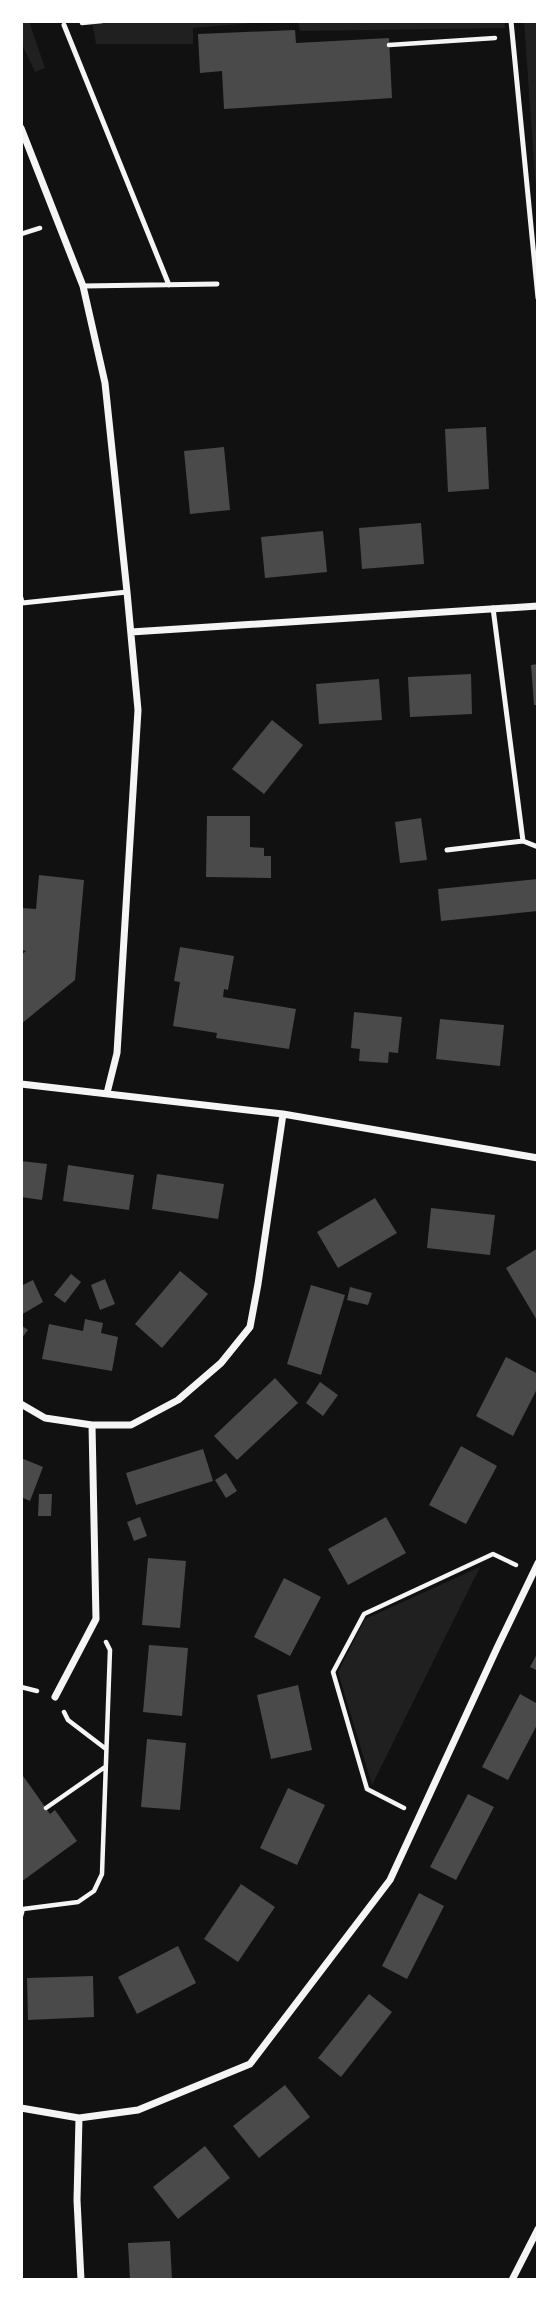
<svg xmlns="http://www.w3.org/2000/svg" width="559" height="2301" font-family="Lora,serif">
  <rect width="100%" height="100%" fill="#111"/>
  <path fill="#202020" d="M21 21H29L45 68 35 72 21 42Z
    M92 21H273L193 28V44H96Z
    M298 21H504L505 28 300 31Z
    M524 21H538V196L535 177Z
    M480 1567 372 1785 338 1672 365 1619Z"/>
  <path fill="#4a4a4a" d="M295 30 296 43 389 38 392 98 224 109 222 71 200 73 198 34Z
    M486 427 489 489 448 492 445 429Z
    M224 447 230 510 190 514 184 451Z
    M421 523 424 564 362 569 359 528Z
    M323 531 327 572 265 578 261 537Z
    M538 664V705H534L531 665Z
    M471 674 472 714 410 717 408 677Z
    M379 679 382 720 319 724 316 684Z
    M272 720 303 745 264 794 232 769Z
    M207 816H250V847L264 848V856H271V878L206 877Z
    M421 818 427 860 400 863 395 822Z
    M39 875 84 880 75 980 21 1024V955L26 951 21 950V908L36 909Z
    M538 879V911L441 921 438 889Z
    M180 947 234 956 228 990 224 989 223 997 296 1009 289 1049 216 1038 217 1033 173 1026 180 982 174 981Z
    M354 1012 402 1017 398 1053 389 1052 388 1063 359 1061 360 1049 351 1048Z
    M440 1019 504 1025 500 1066 436 1059Z
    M21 1161 47 1164 42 1200 21 1197Z
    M68 1165 134 1175 129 1210 63 1201Z
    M157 1174 224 1184 218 1219 152 1209Z
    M375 1198 397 1233 338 1268 317 1232Z
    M431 1208 495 1215 490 1255 427 1248Z
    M538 1248V1322L506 1268Z
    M180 1271 208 1294 162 1348 135 1324Z
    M71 1274 81 1282 65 1303 54 1295Z
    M105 1279 115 1304 100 1310 91 1285Z
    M33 1280 43 1302 21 1315V1286Z
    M311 1285 345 1295 321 1375 287 1364Z
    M350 1287 372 1293 368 1305 347 1300Z
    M85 1319 103 1323 101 1333 118 1337 112 1371 42 1359 49 1324 83 1331Z
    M21 1325 28 1330 21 1339Z
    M506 1357 538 1374V1387L513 1436 476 1416Z
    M275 1378 298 1403 237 1460 214 1436Z
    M320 1382 338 1395 323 1416 306 1403Z
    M461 1446 497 1466 466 1524 429 1505Z
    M203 1449 213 1481 136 1505 126 1473Z
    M21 1458 43 1467 30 1501 21 1497Z
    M226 1473 237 1491 226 1498 215 1480Z
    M39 1494H52L51 1516H38Z
    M140 1517 147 1536 134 1541 127 1522Z
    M386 1517 406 1553 348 1585 328 1549Z
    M148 1558 186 1561 180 1628 142 1625Z
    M284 1578 321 1597 290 1656 254 1637Z
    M149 1645 188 1648 182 1716 143 1712Z
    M538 1652V1671L530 1667Z
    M298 1685 312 1750 271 1759 257 1695Z
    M520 1694 538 1704V1723L508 1780 482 1767Z
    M147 1739 186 1743 180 1810 141 1807Z
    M21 1773 50 1814 55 1810 77 1841 21 1882Z
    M288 1788 325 1805 297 1865 260 1848Z
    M468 1794 494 1807 456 1880 430 1867Z
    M241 1884 275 1907 238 1962 204 1939Z
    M419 1893 444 1906 407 1979 382 1966Z
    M178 1946 196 1983 137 2014 118 1977Z
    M93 1976 94 2017 28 2020 27 1978Z
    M369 1994 392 2012 341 2077 318 2058Z
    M285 2085 310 2117 259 2158 233 2126Z
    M205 2146 230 2178 178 2219 153 2187Z
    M170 2241 172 2280H130L128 2243Z"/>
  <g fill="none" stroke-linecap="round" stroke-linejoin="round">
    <path stroke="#f5f5f5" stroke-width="4.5" d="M82 23 102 21
      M389 45 495 38
      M21 234 40 228
      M21 1687 37 1691
      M64 1712 68 1720 106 1749
      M46 1808 105 1767
      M404 1808 367 1789 333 1672 364 1614 493 1554 516 1565
      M21 1916 23 1909 78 1902 94 1891 102 1874 110 1650 106 1642"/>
    <path stroke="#f5f5f5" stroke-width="5" d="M511 21 538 298
      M64 25 169 285
      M83 286 217 284
      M21 598 22 603 127 592
      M493 608 523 841
      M447 850 523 841 538 847"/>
    <path stroke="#f5f5f5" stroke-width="7" d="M21 128 83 286 105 383 127 592 138 710 117 1053 107 1093
      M131 632 538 606
      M21 1084 283 1114 538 1158
      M21 1404 45 1418 92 1425H131L178 1400 221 1363 250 1327 258 1284 283 1114
      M55 1697 96 1619 92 1425
      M21 2108 79 2118 138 2110 250 2064 390 1880 497 1648 538 1563
      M79 2118 77 2200 81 2280
      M512 2280 538 2229"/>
  </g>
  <rect width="559" height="2301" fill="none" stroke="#ffffff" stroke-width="46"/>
</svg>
